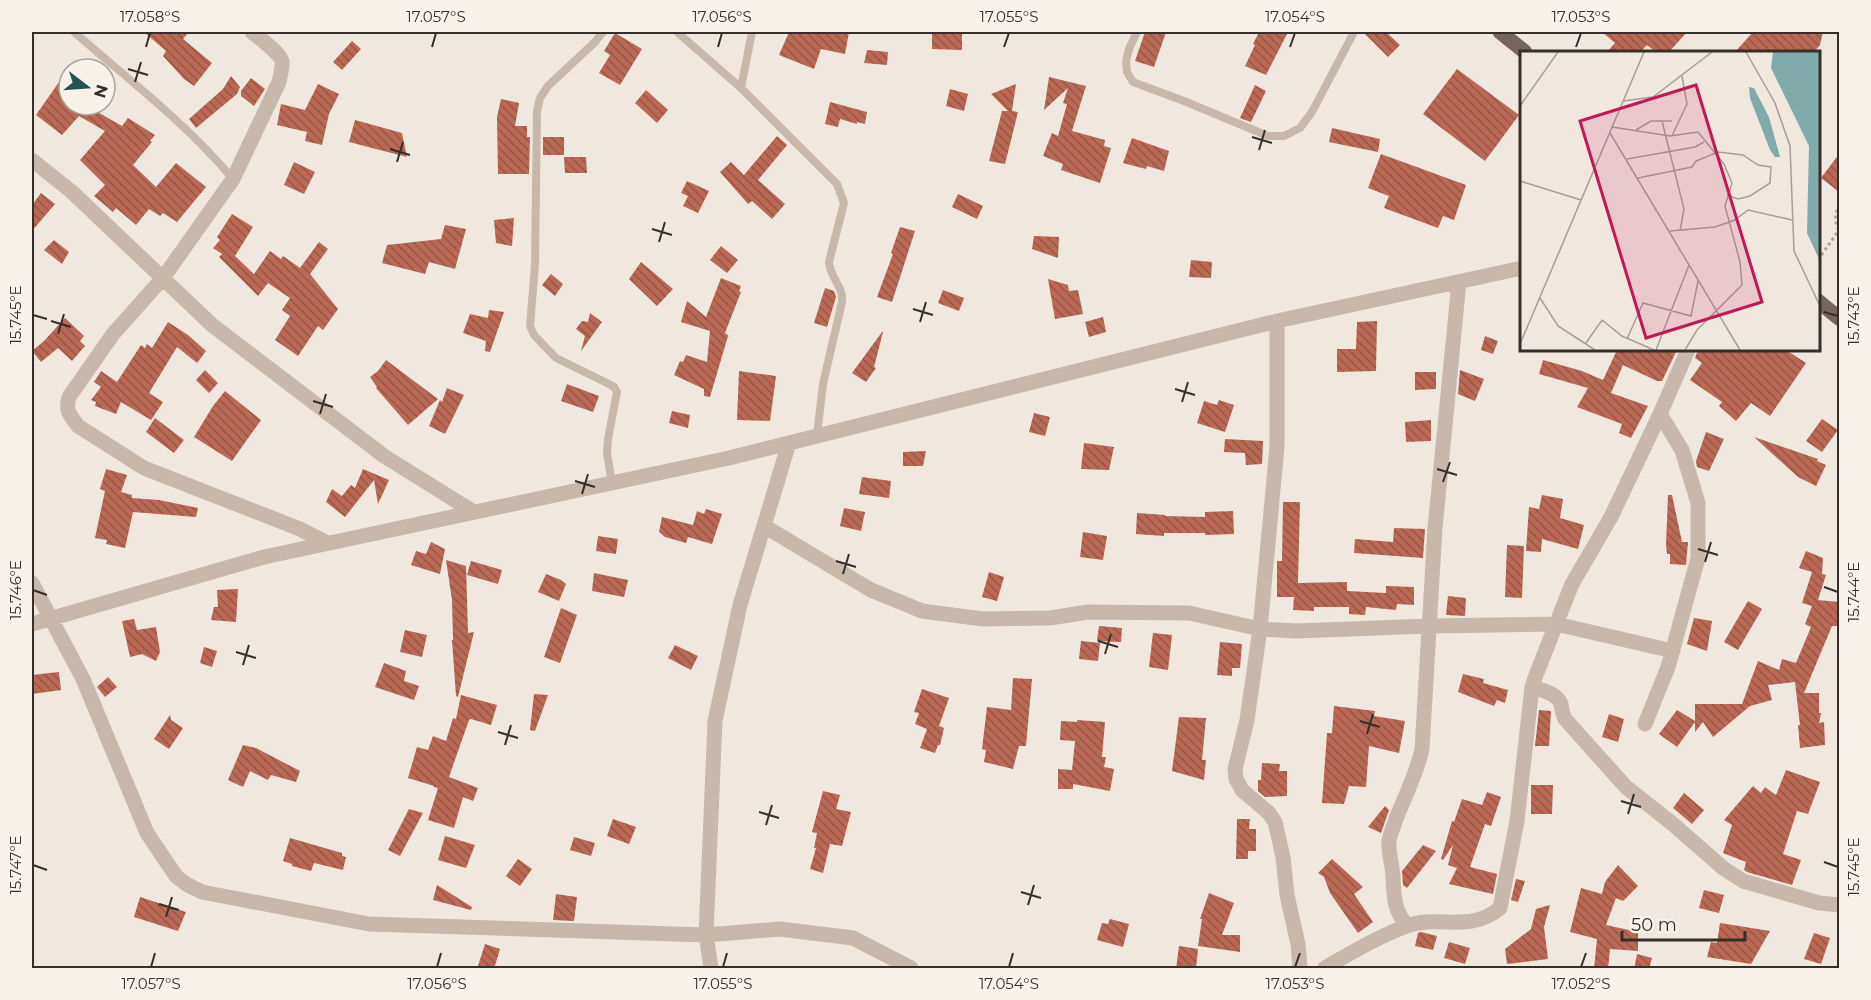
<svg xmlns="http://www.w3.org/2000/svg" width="1871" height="1000" font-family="Montserrat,sans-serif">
  <defs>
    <pattern id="building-back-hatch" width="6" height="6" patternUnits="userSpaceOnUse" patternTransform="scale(1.5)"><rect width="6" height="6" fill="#ba6954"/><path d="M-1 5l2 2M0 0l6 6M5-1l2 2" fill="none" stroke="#985746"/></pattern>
  </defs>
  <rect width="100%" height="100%" fill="#f0e8df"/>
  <path fill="url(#building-back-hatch)" d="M144 32H189L183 39 212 63 194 86 184 79 163 56 166 51Z
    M789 32H849L845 54 821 49 814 69 779 55Z
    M932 32H962V50L932 49Z
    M1145 32H1166L1154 67 1135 61Z
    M1259 32H1288L1266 75 1245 66 1255 45 1253 44Z
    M1363 32H1386L1400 45 1388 57Z
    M1602 32H1687L1669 52H1656L1647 45 1640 52H1607L1615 43Z
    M1753 32H1823L1820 45 1814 52H1735Z
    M615 33 642 49 620 85 599 73 610 55 604 51Z
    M352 41 361 49 342 70 333 62Z
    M867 50 888 52 887 65 864 63Z
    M1457 69 1519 115 1485 161 1423 114Z
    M231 76 240 87 237 94 196 128 189 119 223 89Z
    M1049 77 1086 86 1072 131 1105 140 1104 146 1111 148 1100 183 1061 170 1063 164 1043 156 1052 133 1058 136 1067 104 1063 103 1068 88 1044 110Z
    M251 78 265 89 254 106 241 96V91Z
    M59 82 69 91V105H89L87 106 122 126 128 118 155 135 150 141 152 142 133 165 156 187 176 163 206 187 177 222 163 213 160 216 149 209 136 225 116 208 113 212 94 196 105 185 80 160 105 131 79 116 62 135 36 115Z
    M318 84 339 94 329 114 322 145 305 141 307 132 277 125 281 104 305 110Z
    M1016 84 1012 111 1018 112 1005 164 989 161 1002 111H1008L991 94Z
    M1255 85 1266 91 1251 122 1240 118Z
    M950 89 968 94 964 111 946 106Z
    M646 90 668 110 657 123 635 103Z
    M501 99 519 103 515 126H527V137H530L529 174H498L497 117Z
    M830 102 867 112 865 124 857 122V124L840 119 838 127 825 124Z
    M355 120 402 133 407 157 349 142Z
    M1332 128 1380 139 1378 152 1329 142Z
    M777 136 787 145 758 180 785 204 772 219 752 201 748 204 720 172 731 162 744 175Z
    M543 137H564V155H543Z
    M1132 138 1169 151 1164 171 1147 166 1146 169 1123 163Z
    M1381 154 1466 185 1454 220 1443 216 1438 228 1384 208 1389 196 1368 188Z
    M1839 154V192L1821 178Z
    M564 157H586L587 173H565Z
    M294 162 315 172 304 194 284 185Z
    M687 181 709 191 698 213 683 206 688 196 681 193Z
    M41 193 55 204 32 231V205Z
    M958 194 983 206 977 219 952 207Z
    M232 214 253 227 235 256 254 274 270 251 281 259 283 256 300 268 319 242 328 249 310 274 338 309 323 330 318 326 298 356 275 340 290 316 282 310 290 298 268 283 258 296 219 257 222 254 213 248 220 240 217 237Z
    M514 218 512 246 496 243 494 220Z
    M445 225 466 229 455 269 429 262 425 274 382 263 387 245 441 239Z
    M900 227 915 231 892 302 877 297 893 254 891 253Z
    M1034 236 1059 237 1058 258 1032 249Z
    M54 240 69 252 62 264 44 250Z
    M721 246 738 260 727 273 710 260Z
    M1191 260 1212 262 1211 278 1189 277Z
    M641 262 673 289 657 306 629 279Z
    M551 274 563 284 555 296 542 285Z
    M721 278 741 286 739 291 741 292 725 333 730 337 728 336 710 397 704 396V389L674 375 680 361 683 362 686 355 707 362 710 331 681 322 687 301 706 317Z
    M1048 279 1068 285 1069 291 1078 290 1083 314 1055 319Z
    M825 288 834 291 836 297 827 327 814 323Z
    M943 290 964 298 959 311 938 303Z
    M489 310 504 312 490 352 485 351 486 341 463 333 470 314 488 318Z
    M590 313 602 322 581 351 585 336 576 329 582 321 588 322Z
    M1103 317 1106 332 1089 337 1085 322Z
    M65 318 84 336 80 341 85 346 72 361 58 348 41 362 32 351 44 341Z
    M1377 321 1376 371 1337 372V349H1356L1357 322Z
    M168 322 188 335 206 351 197 363 177 347 149 393 163 402 151 420 121 402 116 414 95 406 96 402 91 400 101 387 94 382 101 371 117 382 141 345 145 348 147 344 152 348Z
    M882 332H883L874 367 876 368 866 382 852 373Z
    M1485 336 1498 341 1493 354 1481 350Z
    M1617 350H1677L1662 381H1657L1623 365 1611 393 1648 406 1631 438 1619 433 1622 424 1577 407 1588 388 1539 374 1543 360 1582 371 1603 380Z
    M1698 350H1786L1806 363 1770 416 1751 403 1736 421 1719 406 1722 402 1690 380 1702 363 1695 358Z
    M386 360 438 399 408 425 376 388 377 387 370 377 378 371Z
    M205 370 218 383 209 393 196 380Z
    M1460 370 1484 379 1475 401 1458 394Z
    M739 371 776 376 770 421 737 420Z
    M1415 372H1436V389L1415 390Z
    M567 384 599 396 593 412 561 401Z
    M447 388 464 395 445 434 429 426 440 400 442 402Z
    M225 391 261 420 232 461 194 437 213 406Z
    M1219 400 1234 405 1225 432 1197 423 1204 401 1217 405Z
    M672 411 690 415 688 428 669 423Z
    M1034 413 1050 417 1045 436 1029 432Z
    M155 418 184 440 174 453 146 432Z
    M1822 419 1838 430 1822 452 1806 441Z
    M1431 420V441L1406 442 1405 422Z
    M1706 432 1724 439 1709 471 1697 467 1696 461Z
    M1754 437 1818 459 1817 461 1826 465 1816 486 1798 477Z
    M1225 439 1263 441 1262 464 1246 465 1245 453 1224 452Z
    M1084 443 1114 447 1109 470 1081 469Z
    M926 451 923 466H903V452Z
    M106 469 127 475 121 492 132 495V498L159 500 198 508 196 517 133 512 125 548 106 544 107 540 95 538 105 491 100 489Z
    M363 469 389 480 378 504 374 480 345 517 326 502 332 489 342 496 351 485 355 488Z
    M862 477 891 481 889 498 859 494Z
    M1542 495 1563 499 1560 518 1584 525 1578 549 1542 539 1541 552 1526 551 1529 507 1539 509Z
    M1668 495H1672L1682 542H1688L1686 565 1670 564V554H1667L1666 545Z
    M1283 502H1300L1298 583 1347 582V591L1386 593V586L1414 587V605L1397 604 1396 610 1366 607 1365 615 1349 614V607H1314V611L1293 610 1294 597H1277V561H1282Z
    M844 508 865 512 861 531 840 526Z
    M706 509 722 514 712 544 688 537 686 543 665 537 659 532 662 517 693 525 697 511 704 514Z
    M1233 511 1234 534 1205 535V533H1164V536L1136 534 1137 513 1165 515V516L1205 517V512Z
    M1394 528 1425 529 1423 558 1354 553 1355 539 1393 542Z
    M1083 532 1107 536 1103 560 1080 557Z
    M598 536 618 539 616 554 596 551Z
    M431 542 445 549 440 574 411 565 416 551 426 554Z
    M1507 545 1524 546 1522 598 1505 597Z
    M1806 551 1823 558 1822 574 1826 575 1818 600 1839 602V626H1832L1804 693H1819V713H1821L1819 723 1824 722 1825 745 1800 748 1798 725H1800L1795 682 1768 685 1772 700 1750 706 1713 737 1703 722 1695 732V722L1677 747 1659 734 1677 710 1695 721V704H1742L1758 661 1779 670 1782 659 1796 663 1811 627 1805 624 1812 606 1802 603 1812 572 1799 568Z
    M446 560 466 566 468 633 474 632 458 697 456 696 452 640H453L452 600Z
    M471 561 502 570 498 584 467 575Z
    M989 572 1004 577 997 601 982 597Z
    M594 573 628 580 624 597 592 591Z
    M546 574 561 580 566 584 559 601 538 592Z
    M238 589 236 622 211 620 214 607H218L217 590Z
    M1448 596 1466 598 1465 616 1446 615Z
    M1748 601 1762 609 1738 650 1724 642Z
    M561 608 577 615 560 663 544 657Z
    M1694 618 1712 621 1707 651 1687 644Z
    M134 619 137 630 156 627 160 652 156 661 142 654 130 657 122 621Z
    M1099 626 1122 628 1121 642 1097 641Z
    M405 630 427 635 422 657 400 652Z
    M1153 633 1172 635 1168 670 1149 667Z
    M1081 641 1100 643 1098 661 1079 659Z
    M1220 642 1242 644 1240 668H1232V676L1217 675Z
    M675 645 698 656 691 670 668 658Z
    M204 647 217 651 212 667 200 663Z
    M384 663 406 671 404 681 419 686 414 700 375 687Z
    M59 672 61 690 32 694V675Z
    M1463 674 1484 679 1483 683 1508 690 1505 703 1497 700 1494 706 1458 692Z
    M108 677 117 687 105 697 97 687Z
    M1013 678 1032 679 1026 746H1019L1013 769 984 762 986 750 982 749 987 707 1011 710Z
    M922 689 949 698 939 726 944 728 940 745H938L935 753 920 748 927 729 915 724 919 713 914 712Z
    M534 694 548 695 535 731 530 730Z
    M461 695 497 705 491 725 471 719 469 720 449 777 478 788 473 801 463 797 454 828 428 820 438 788 434 787V786L408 778 417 747 428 750 433 736 446 741 453 718 456 719Z
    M1334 706 1375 711 1374 716 1405 721 1399 753 1369 746 1366 787 1349 786 1344 804 1322 803 1327 733H1332Z
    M1539 710 1551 711 1549 746H1535Z
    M1609 714 1624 719 1618 742 1602 737Z
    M170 715 171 720 183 728 169 749 154 739Z
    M1179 717 1206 718 1202 760H1206L1204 780 1172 771Z
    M1077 720 1105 722 1102 757H1106L1104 767 1114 769 1110 791 1073 784V789H1058V769L1072 770 1075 741 1060 740 1061 721 1077 722Z
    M243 745 256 748 300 771 296 782 271 775 268 780 250 771 243 787 228 780Z
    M1262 763 1280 764 1279 771H1287V796L1265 797 1258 791V780H1261Z
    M1786 770 1820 782 1808 814 1797 811 1783 854 1801 860 1792 885 1747 872 1744 870 1746 862 1723 853 1732 825 1724 820 1753 786 1761 793 1765 787 1776 795Z
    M1531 785H1553L1552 814H1531Z
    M823 791 840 795 836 809 851 812 842 846 830 844 823 873 810 869 816 848H814L817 833 812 832Z
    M1487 792 1501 797 1491 826 1485 824 1470 867 1497 874 1493 894 1449 884 1457 868 1448 865 1453 845 1443 860 1441 859 1452 821 1454 822 1462 799 1482 805Z
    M1684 793 1704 810 1692 824 1673 808Z
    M1385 806 1389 810 1381 833 1368 827Z
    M409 809 423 813 400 856 388 850Z
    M613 819 636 827 629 844 607 836Z
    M1237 819H1250L1249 829H1256V851H1248V859H1236Z
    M445 836 475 845 466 868 438 860Z
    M574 837 595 843 591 856 570 850Z
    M290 838 342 853V856L346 857 343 870 314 863 311 871 292 866V864L283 861Z
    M1423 845 1436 851 1407 888 1403 885 1402 871Z
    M518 859 532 869 520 886 506 876Z
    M1332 859 1363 887 1354 894 1373 922 1358 933 1330 893 1324 877 1318 873Z
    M1618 865 1638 886 1623 901 1616 898 1606 925 1638 932V951L1610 949 1608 969H1594L1597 939 1570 932 1581 888 1602 894 1605 882Z
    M1516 879 1525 881 1518 902 1511 900Z
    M437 885 472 907 471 910 433 900Z
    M1704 890 1724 895 1719 913 1699 908Z
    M1209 893 1234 903 1222 935H1240V952L1198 946 1202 919H1200Z
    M556 894 577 897 574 921 553 920Z
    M140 897 186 912 178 931 134 917Z
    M1550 905 1544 927 1548 959 1507 964 1505 949 1531 929 1536 909Z
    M1110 919 1129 924 1123 947 1097 940 1102 923 1108 924Z
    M1720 923 1770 931 1751 964 1707 957 1711 942 1717 943Z
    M1421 932 1437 936 1433 950 1415 946 1418 933Z
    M1814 933 1830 938 1821 964 1804 959Z
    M1449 942 1470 948 1465 964 1444 958Z
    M485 944 500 949 494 969H477Z
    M1179 946 1198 949 1196 969H1176Z
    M1637 954 1652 958 1649 969H1634Z"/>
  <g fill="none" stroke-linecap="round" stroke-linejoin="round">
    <path stroke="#b3a296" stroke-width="3" stroke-dasharray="3 3" stroke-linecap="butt" d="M1839 230C1834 221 1835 213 1840 204
      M1818 260 1839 230"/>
    <path stroke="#c8b8ac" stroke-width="8" d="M74 32C128 79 186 123 233 179
      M603 32 595 42 548 86 540 98 537 111 535 265 530 326 534 335 556 358 609 384 614 387 617 392 608 439 607 453 612 483
      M677 32 741 88 837 184 844 203 829 262C830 278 844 287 842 302L823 384 817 435
      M1137 32 1129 49 1126 61 1127 72 1133 82 1184 101 1268 136H1284L1300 128 1312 112 1354 32
      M741 88 752 32"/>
    <path stroke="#c8b8ac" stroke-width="15" d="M252 32C259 38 279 52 282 61 283 67 280 76 279 82L233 179 163 278 113 334 69 397C65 411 70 415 78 426L144 468 300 529 327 543
      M32 160 72 192 212 325 384 456 474 512
      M1277 321V447L1260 629 1247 720 1235 769 1236 779 1242 790 1269 813 1275 822 1283 857 1287 895 1298 944 1300 968
      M764 526 871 590 922 611 983 619 1050 618 1088 612 1189 613 1260 629 1296 631 1430 626 1556 624 1673 651
      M32 583 83 679 147 833 176 876 186 884 202 892 369 924 706 935 780 929 853 938 911 968
      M32 624 264 557 729 458 1277 321 1522 268
      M1532 687C1543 691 1557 693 1561 704 1562 709 1562 713 1565 719L1626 787 1674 825 1723 868 1743 881 1819 903 1840 905
      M1645 724 1668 667 1698 558V503L1682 450 1660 414
      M1408 926C1394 912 1394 897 1393 878 1393 866 1388 854 1389 841 1390 834 1394 826 1396 819 1405 796 1417 773 1422 749L1435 528 1459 282
      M711 968 706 935 715 721 740 605 789 443
      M1325 968C1350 953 1379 936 1407 926 1439 914 1469 934 1500 908L1517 821 1532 687 1536 675 1572 584 1611 517 1660 414 1688 350"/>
    <path stroke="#77655d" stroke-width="15" d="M1500 32 1525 52
      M1818 301 1840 319"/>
  </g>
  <path fill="none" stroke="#362e2a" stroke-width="2" d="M146 47 150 33M432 47 436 33M718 47 722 33M1004 47 1009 33M1290 47 1295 33M1576 47 1581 33M128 69 148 75M135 82 141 62M1252 137 1272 143M390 149 410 155M1259 150 1265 130M397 162 403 142M652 229 672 235M659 242 665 222M913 309 933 315M1824 312 1838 316M33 315 47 319M51 321 71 327M920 322 926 302M58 334 64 314M1175 389 1195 395M313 401 333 407M1182 402 1188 382M320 414 326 394M1437 469 1457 475M575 481 595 487M1443 482 1450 462M582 494 588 474M1698 549 1718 555M836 561 856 567M1705 562 1711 542M843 574 849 554M1824 587 1838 592M33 590 47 595M1098 641 1118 647M236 652 256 658M1105 654 1111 634M243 665 249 645M1360 721 1380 727M498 732 518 738M1367 734 1373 714M505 745 511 725M1621 801 1641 807M759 812 779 818M1628 814 1634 794M766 825 772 805M1824 862 1838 867M33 865 47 870M1021 892 1041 898M159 904 179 910M1028 905 1034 885M166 917 172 897M151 967 155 953M437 967 441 953M723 967 727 953M1009 967 1013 953M1295 967 1300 953M1581 967 1586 953"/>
  <g transform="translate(1520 51)">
    <rect width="300" height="300" fill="#f0e8df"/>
    <path d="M253 1H300V210L287 182 289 95 251 17ZM229 36 234 37 249 66 260 106H255L250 99 230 47Z" fill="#81abab"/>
    <path fill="none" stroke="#a69e97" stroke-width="1.5" d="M226 1 255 52 270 95 274 200 300 255M103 50 133 46 192 1M0 55 38 1M142 70 164 158 160 180M92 76 150 85 178 81 204 113 212 132 205 155 220 211 222 234 177 279 165 299M116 79 131 70H152M90 82 220 299M152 85 167 53 162 25M107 108 175 96 184 91M118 127 172 116 176 110 198 101 223 104 238 114 251 116 250 132 230 145 218 148 207 144M0 130 61 149M150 180 195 176 215 169 228 159 272 169M20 247 38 275 75 299M107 288 123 252 171 265 178 230M66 292 82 269 102 285 134 299M0 293 124 1M136 299 169 214"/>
    <path fill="#c2185b" fill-opacity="0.15" stroke="#c2185b" stroke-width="3" d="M176 34 242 251 126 287 60 70Z"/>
    <rect width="300" height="300" fill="none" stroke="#362e2a" stroke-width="3"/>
  </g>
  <rect width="1871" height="1000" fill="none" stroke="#f8f2eb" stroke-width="66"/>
  <g transform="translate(87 87) rotate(107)"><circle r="28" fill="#f8f2eb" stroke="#aaa49e" stroke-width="1.5"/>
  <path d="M0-4.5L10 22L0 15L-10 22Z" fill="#245354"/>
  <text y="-9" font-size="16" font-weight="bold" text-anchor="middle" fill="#362e2a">N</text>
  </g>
  <path d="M1622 931v9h123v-9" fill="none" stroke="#362e2a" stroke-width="3"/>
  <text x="1631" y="931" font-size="18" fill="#362e2a" stroke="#f8f2eb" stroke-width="4.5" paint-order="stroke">50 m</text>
  <rect x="33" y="33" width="1805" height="934" fill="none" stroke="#362e2a" stroke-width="2"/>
  <g font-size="15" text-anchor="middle" fill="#362e2a">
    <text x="150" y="22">17.058°S</text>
    <text x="436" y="22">17.057°S</text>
    <text x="722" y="22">17.056°S</text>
    <text x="1009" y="22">17.055°S</text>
    <text x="1295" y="22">17.054°S</text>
    <text x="1581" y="22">17.053°S</text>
    <text transform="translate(16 315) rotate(-90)" y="5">15.745°E</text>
    <text transform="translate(1854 316) rotate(-90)" y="5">15.743°E</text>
    <text transform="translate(16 590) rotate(-90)" y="5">15.746°E</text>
    <text transform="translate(1854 592) rotate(-90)" y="5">15.744°E</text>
    <text transform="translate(16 865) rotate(-90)" y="5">15.747°E</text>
    <text transform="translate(1854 867) rotate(-90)" y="5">15.745°E</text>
    <text x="151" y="989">17.057°S</text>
    <text x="437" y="989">17.056°S</text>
    <text x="723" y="989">17.055°S</text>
    <text x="1009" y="989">17.054°S</text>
    <text x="1295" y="989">17.053°S</text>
    <text x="1581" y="989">17.052°S</text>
  </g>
</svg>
